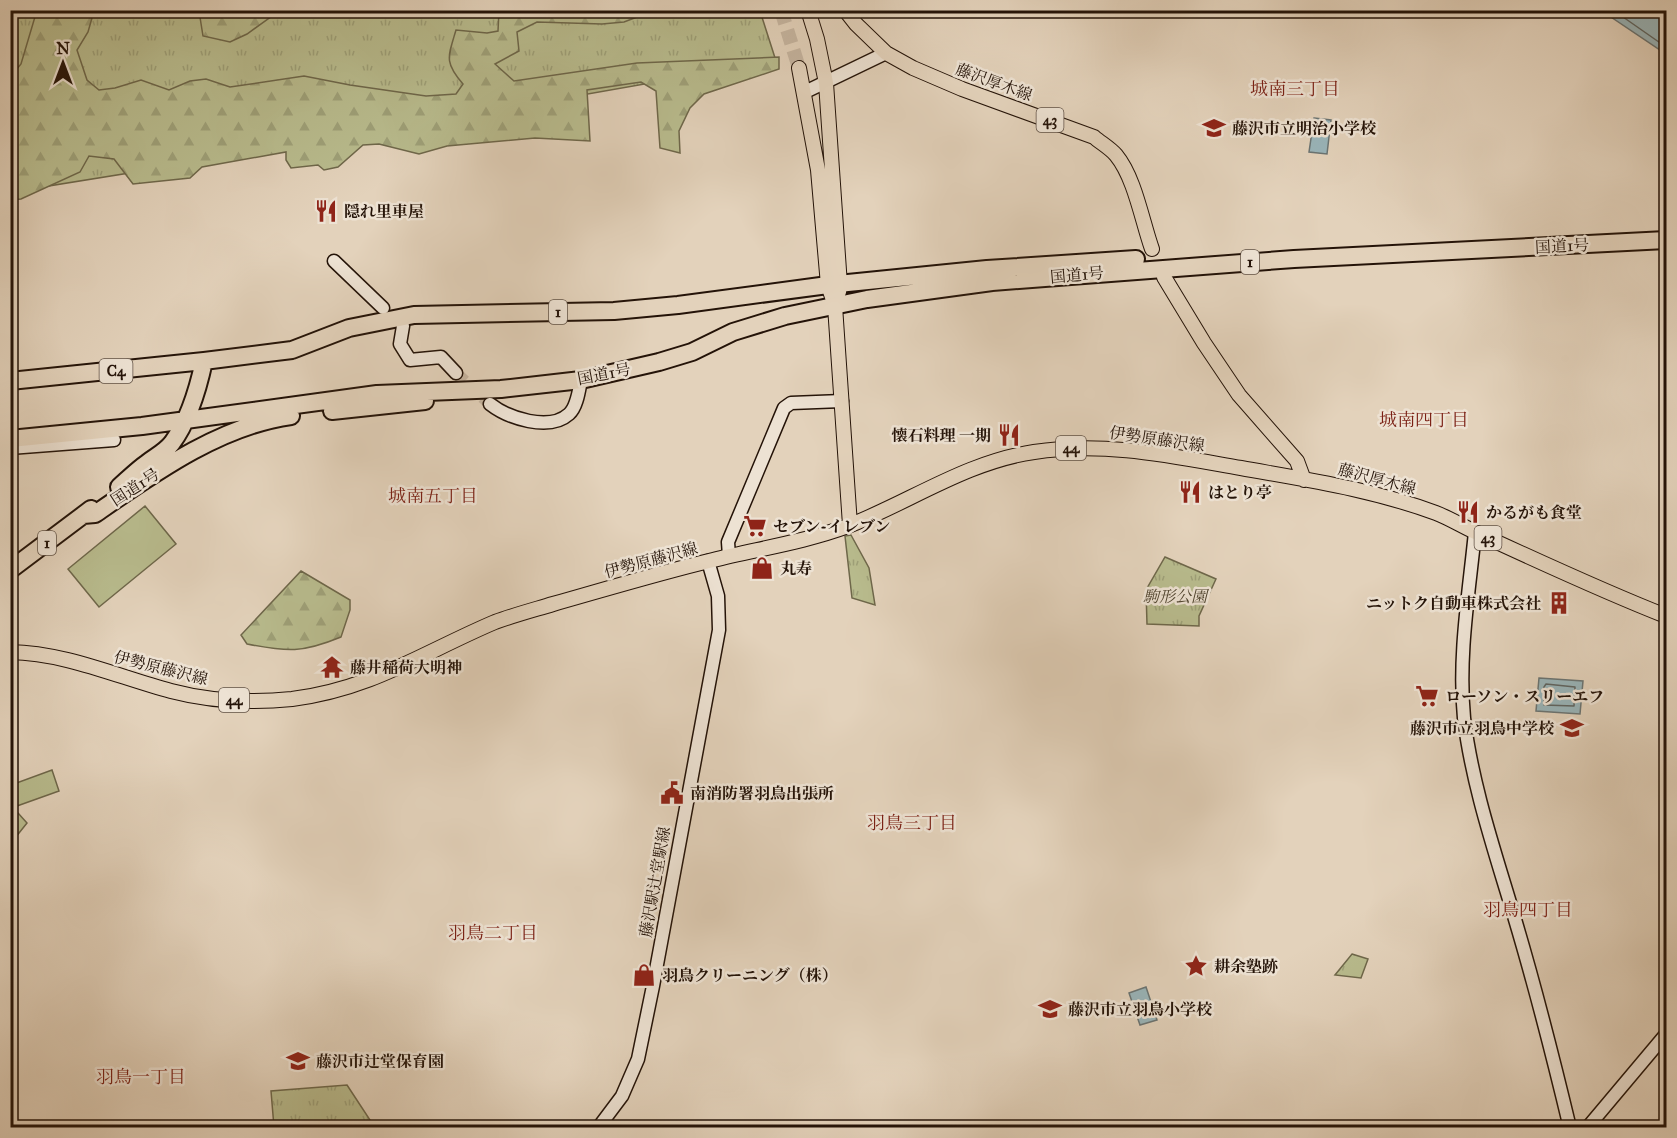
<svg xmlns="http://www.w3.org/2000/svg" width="1677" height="1138" font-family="'IM FELL Great Primer','Noto Serif JP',serif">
  <defs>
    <pattern id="grass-tufts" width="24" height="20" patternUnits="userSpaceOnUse" patternTransform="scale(1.5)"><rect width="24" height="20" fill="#b8bb8d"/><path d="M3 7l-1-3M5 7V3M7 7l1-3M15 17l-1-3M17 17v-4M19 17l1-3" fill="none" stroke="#9ea078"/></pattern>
    <pattern id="forest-firs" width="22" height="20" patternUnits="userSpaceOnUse" patternTransform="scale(1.5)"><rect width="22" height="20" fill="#b8bb8d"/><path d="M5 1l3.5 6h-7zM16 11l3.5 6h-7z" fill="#9ea078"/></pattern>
  </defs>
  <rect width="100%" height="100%" fill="#e3d2bb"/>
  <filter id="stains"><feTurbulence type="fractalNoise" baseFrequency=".00333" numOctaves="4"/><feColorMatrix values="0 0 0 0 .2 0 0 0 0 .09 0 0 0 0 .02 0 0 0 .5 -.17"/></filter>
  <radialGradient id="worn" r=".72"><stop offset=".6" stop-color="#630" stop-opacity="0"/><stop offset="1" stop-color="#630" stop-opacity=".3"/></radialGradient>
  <path fill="url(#grass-tufts)" stroke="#6e674a" stroke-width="1.5" d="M10 11H760L776 61 235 156 11 192Z
    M851 535 869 568 875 605 852 598 845 536Z
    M1165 557 1216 579 1199 616V626L1147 624 1146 590Z
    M1352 954 1368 959 1361 978 1335 975Z
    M347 1085 370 1120 368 1123 325 1128 274 1127 271 1091Z"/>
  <path fill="url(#forest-firs)" stroke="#6e674a" stroke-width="1.5" d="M37 10 94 11 88 32 77 50 87 80 99 90 115 88 141 80 169 90 190 81 206 79 230 87 304 76 350 85 426 96 456 94 463 84C444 62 448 57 456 30L487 33 498 31 499 10 653 11 624 22 602 24 537 22 517 32 519 51 495 64 514 81 637 63 779 57V69L704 94 690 108 679 131 680 153 660 148 656 91 641 82 587 90 590 141 535 138 447 146 419 154 379 144 363 145 338 167 324 170 318 165 291 168 286 160V152L202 167 190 178 133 184 114 159 89 156 80 172 21 199 11 200V76L21 64Z
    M199 11V10L279 11 247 34 230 42 203 36Z
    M301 571 350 600V610L341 637C302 653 288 652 247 644L241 635Z"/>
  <path fill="#b8bb8d" stroke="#6e674a" stroke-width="1.5" d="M145 506 176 544 99 607 68 569Z
    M52 770 59 791 17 806 11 791V785Z
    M18 813 27 823 11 843V815Z"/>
  <path fill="#99b5ba" stroke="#6a7473" stroke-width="1.5" d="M1664 10 1666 12V54L1602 11Z
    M1314 118 1331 120 1327 154 1309 152Z
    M1539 678 1583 681 1580 714 1536 711Z
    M1146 987 1157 1020 1140 1025 1129 993Z"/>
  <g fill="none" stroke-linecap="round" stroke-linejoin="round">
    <path stroke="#5e6461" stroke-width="1.5" d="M1613 10 1666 47
      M1546 684 1575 687 1574 706 1544 705V687Z"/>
    <path stroke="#c6b5a0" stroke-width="12" stroke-dasharray="12 6" stroke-linecap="butt" d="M456 373 490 404"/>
    <path stroke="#c6b5a0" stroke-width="14" stroke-dasharray="14 7" stroke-linecap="butt" d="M781 10 799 68"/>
    <g stroke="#241308" stroke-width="15">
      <path id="secondary" d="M805 92 886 53
        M334 261 383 308
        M403 326 400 344 410 360 441 357 456 373
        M490 404C508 418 549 432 569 414 577 407 579 390 581 380
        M10 448 114 440
        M1475 532C1469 593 1458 656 1464 718 1472 785 1495 852 1514 916 1535 986 1553 1057 1570 1128
        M729 556 728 542 784 408 791 403 842 401
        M598 1128 622 1096 638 1059 653 986 719 630 718 596 708 561
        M1587 1128 1666 1034"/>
    </g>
    <g stroke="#241308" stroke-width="16">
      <path id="primary" d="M808 10 817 39 826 83 840 285 839 292
        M845 10 856 24 886 53 913 68 962 89 1094 137C1101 143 1110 148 1116 155 1135 178 1142 221 1152 249
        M799 68 818 170 828 285 835 306 850 525
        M1164 277 1204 343 1239 395 1297 461 1304 480
        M10 652C66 653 118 677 171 691 209 701 253 703 292 699 372 689 424 652 495 622 514 615 533 610 553 604 606 589 659 573 713 560 757 549 805 542 848 526 910 502 966 462 1034 452 1104 441 1172 456 1241 468 1308 480 1371 489 1436 513 1449 518 1462 526 1475 532 1538 561 1602 591 1666 616"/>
    </g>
    <g stroke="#241308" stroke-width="20">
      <path id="highway" d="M10 381 204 361 292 350 349 328 414 315 614 311 678 305 828 285 987 269 1136 259
        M332 411 425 401
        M10 439 142 426 377 394 501 389 581 380 659 362 692 352 733 332 785 316 867 299 992 282 1294 259 1666 240
        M119 487C128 479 137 470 147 463 156 456 165 452 172 443 189 420 198 389 204 361
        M83 515 95 514C153 474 219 426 291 416
        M10 570 91 509"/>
    </g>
    <use href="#secondary" stroke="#ede2d3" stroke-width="12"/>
    <use href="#primary" stroke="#e3d2bb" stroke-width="14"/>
    <use href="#highway" stroke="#e3d2bb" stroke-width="16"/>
  </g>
  <defs>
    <g id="school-bare" transform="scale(1.8)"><path d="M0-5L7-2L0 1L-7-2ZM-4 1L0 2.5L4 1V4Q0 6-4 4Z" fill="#8f2418" stroke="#ede2d3" stroke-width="2.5" paint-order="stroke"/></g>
    <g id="restaurant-bare" transform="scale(1.8)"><path d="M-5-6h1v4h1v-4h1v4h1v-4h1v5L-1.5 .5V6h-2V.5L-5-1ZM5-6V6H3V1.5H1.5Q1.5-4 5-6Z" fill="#8f2418" stroke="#ede2d3" stroke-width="2.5" paint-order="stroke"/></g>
    <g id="supermarket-bare" transform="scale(1.8)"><path d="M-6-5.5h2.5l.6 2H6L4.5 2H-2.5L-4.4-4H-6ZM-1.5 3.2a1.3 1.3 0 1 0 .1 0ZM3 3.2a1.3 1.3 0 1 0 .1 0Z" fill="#8f2418" stroke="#ede2d3" stroke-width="2.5" paint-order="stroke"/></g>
    <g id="shop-bare" transform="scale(1.8)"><path d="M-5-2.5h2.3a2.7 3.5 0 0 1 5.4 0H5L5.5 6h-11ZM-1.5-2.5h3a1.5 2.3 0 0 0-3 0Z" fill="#8f2418" stroke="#ede2d3" stroke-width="2.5" paint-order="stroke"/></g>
    <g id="building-bare" transform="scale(1.8)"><path d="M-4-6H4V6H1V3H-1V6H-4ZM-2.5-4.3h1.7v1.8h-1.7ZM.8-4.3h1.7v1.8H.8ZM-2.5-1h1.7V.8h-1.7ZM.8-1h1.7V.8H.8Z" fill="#8f2418" stroke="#ede2d3" stroke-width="2.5" paint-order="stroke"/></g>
    <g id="temple-bare" transform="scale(1.8)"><path d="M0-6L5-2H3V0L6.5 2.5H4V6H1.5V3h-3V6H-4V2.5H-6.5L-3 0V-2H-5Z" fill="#8f2418" stroke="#ede2d3" stroke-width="2.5" paint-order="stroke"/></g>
    <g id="civic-bare" transform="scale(1.8)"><path d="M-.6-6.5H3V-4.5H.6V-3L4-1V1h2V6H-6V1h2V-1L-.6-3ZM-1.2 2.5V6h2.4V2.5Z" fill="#8f2418" stroke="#ede2d3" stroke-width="2.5" paint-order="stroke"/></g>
    <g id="sight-bare" transform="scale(1.8)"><path d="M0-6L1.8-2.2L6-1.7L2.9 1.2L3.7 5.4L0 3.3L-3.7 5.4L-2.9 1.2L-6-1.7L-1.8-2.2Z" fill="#8f2418" stroke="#ede2d3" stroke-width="2.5" paint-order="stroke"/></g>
  </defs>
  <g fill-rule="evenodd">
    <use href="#school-bare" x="1214" y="128"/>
    <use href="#restaurant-bare" x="326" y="211"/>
    <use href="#restaurant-bare" x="1009" y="435"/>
    <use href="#restaurant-bare" x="1190" y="492"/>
    <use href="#restaurant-bare" x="1468" y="512"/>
    <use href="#supermarket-bare" x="755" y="526"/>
    <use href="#shop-bare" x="762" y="568"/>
    <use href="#building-bare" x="1559" y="603"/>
    <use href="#temple-bare" x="332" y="667"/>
    <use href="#supermarket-bare" x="1427" y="696"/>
    <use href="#school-bare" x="1572" y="728"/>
    <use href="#civic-bare" x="672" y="793"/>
    <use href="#sight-bare" x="1196" y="966"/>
    <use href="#shop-bare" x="644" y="975"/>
    <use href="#school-bare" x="1050" y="1009"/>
    <use href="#school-bare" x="298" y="1061"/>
  </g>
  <g text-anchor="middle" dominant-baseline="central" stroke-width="5" stroke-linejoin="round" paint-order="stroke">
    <g fill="#ede2d3" stroke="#605145" stroke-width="1.5">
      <rect x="1036.5" y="108" width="27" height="24" rx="4.5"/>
      <rect x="1241" y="250" width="18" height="24" rx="4.5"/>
      <rect x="549" y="300" width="18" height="24" rx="4.5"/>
      <rect x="99.5" y="359" width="33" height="24" rx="4.5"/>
      <rect x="1056" y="436" width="30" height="24" rx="4.5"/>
      <rect x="1474.5" y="526" width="27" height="24" rx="4.5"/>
      <rect x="38" y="531" width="18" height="24" rx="4.5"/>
      <rect x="219" y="688" width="30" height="24" rx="4.5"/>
    </g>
    <g font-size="15" font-weight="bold" fill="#241308">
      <text x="1050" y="120">43</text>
      <text x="1250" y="262">1</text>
      <text x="558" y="312">1</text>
      <text x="116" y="371">C4</text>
      <text x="1071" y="448">44</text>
      <text x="1488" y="538">43</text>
      <text x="47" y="543">1</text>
      <text x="234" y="700">44</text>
    </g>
    <g font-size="16" fill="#241308" stroke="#ede2d3">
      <text transform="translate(994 82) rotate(20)">藤沢厚木線</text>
      <text transform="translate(1562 246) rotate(-3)">国道1号</text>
      <text transform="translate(1077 275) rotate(-5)">国道1号</text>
      <text transform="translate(604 374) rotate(-11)">国道1号</text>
      <text transform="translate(1157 439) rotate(8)">伊勢原藤沢線</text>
      <text transform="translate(1377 479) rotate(15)">藤沢厚木線</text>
      <text transform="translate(135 487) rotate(-33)">国道1号</text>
      <text transform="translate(651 560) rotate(-15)">伊勢原藤沢線</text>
      <text transform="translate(161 668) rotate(14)">伊勢原藤沢線</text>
      <text transform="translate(655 882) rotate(-80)">藤沢駅辻堂駅線</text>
    </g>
    <g font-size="16" font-weight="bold" fill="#241308" stroke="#ede2d3" text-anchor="start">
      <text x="1232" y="128">藤沢市立明治小学校</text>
      <text x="344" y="211">隠れ里車屋</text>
      <text x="991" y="435" text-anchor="end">懐石料理 一期</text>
      <text x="1208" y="492">はとり亭</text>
      <text x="1486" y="512">かるがも食堂</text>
      <text x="773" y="526">セブン-イレブン</text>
      <text x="780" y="568">丸寿</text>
      <text x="1541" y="603" text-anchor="end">ニットク自動車株式会社</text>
      <text x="350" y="667">藤井稲荷大明神</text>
      <text x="1445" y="696">ローソン・スリーエフ</text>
      <text x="1554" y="728" text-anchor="end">藤沢市立羽鳥中学校</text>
      <text x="690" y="793">南消防署羽鳥出張所</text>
      <text x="1214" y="966">耕余塾跡</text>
      <text x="662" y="975">羽鳥クリーニング（株）</text>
      <text x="1068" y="1009">藤沢市立羽鳥小学校</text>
      <text x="316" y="1061">藤沢市辻堂保育園</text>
    </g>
    <g font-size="16" font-style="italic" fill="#504530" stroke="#ede2d3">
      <text x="1175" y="596">駒形公園</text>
    </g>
    <g font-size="18" fill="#7a1f14" stroke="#ede2d3">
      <text x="1295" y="89">城南三丁目</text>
      <text x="1424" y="420">城南四丁目</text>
      <text x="433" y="496">城南五丁目</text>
      <text x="912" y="823">羽鳥三丁目</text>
      <text x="1528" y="910">羽鳥四丁目</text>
      <text x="493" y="933">羽鳥二丁目</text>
      <text x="141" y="1077">羽鳥一丁目</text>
    </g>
  </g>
  <rect width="1677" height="1138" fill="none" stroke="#e3d2bb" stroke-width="36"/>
  <rect x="12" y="12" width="1653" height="1114" fill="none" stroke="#241308" stroke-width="3"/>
  <rect x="18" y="18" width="1641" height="1102" fill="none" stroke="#241308" stroke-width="1.5"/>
  <g transform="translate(63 63)" stroke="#ede2d3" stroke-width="4.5" paint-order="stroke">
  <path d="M0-4.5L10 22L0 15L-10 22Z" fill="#241308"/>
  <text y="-9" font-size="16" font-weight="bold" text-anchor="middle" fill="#241308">N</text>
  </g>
  <rect width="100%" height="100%" filter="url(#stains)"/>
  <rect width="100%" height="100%" fill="url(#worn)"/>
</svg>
